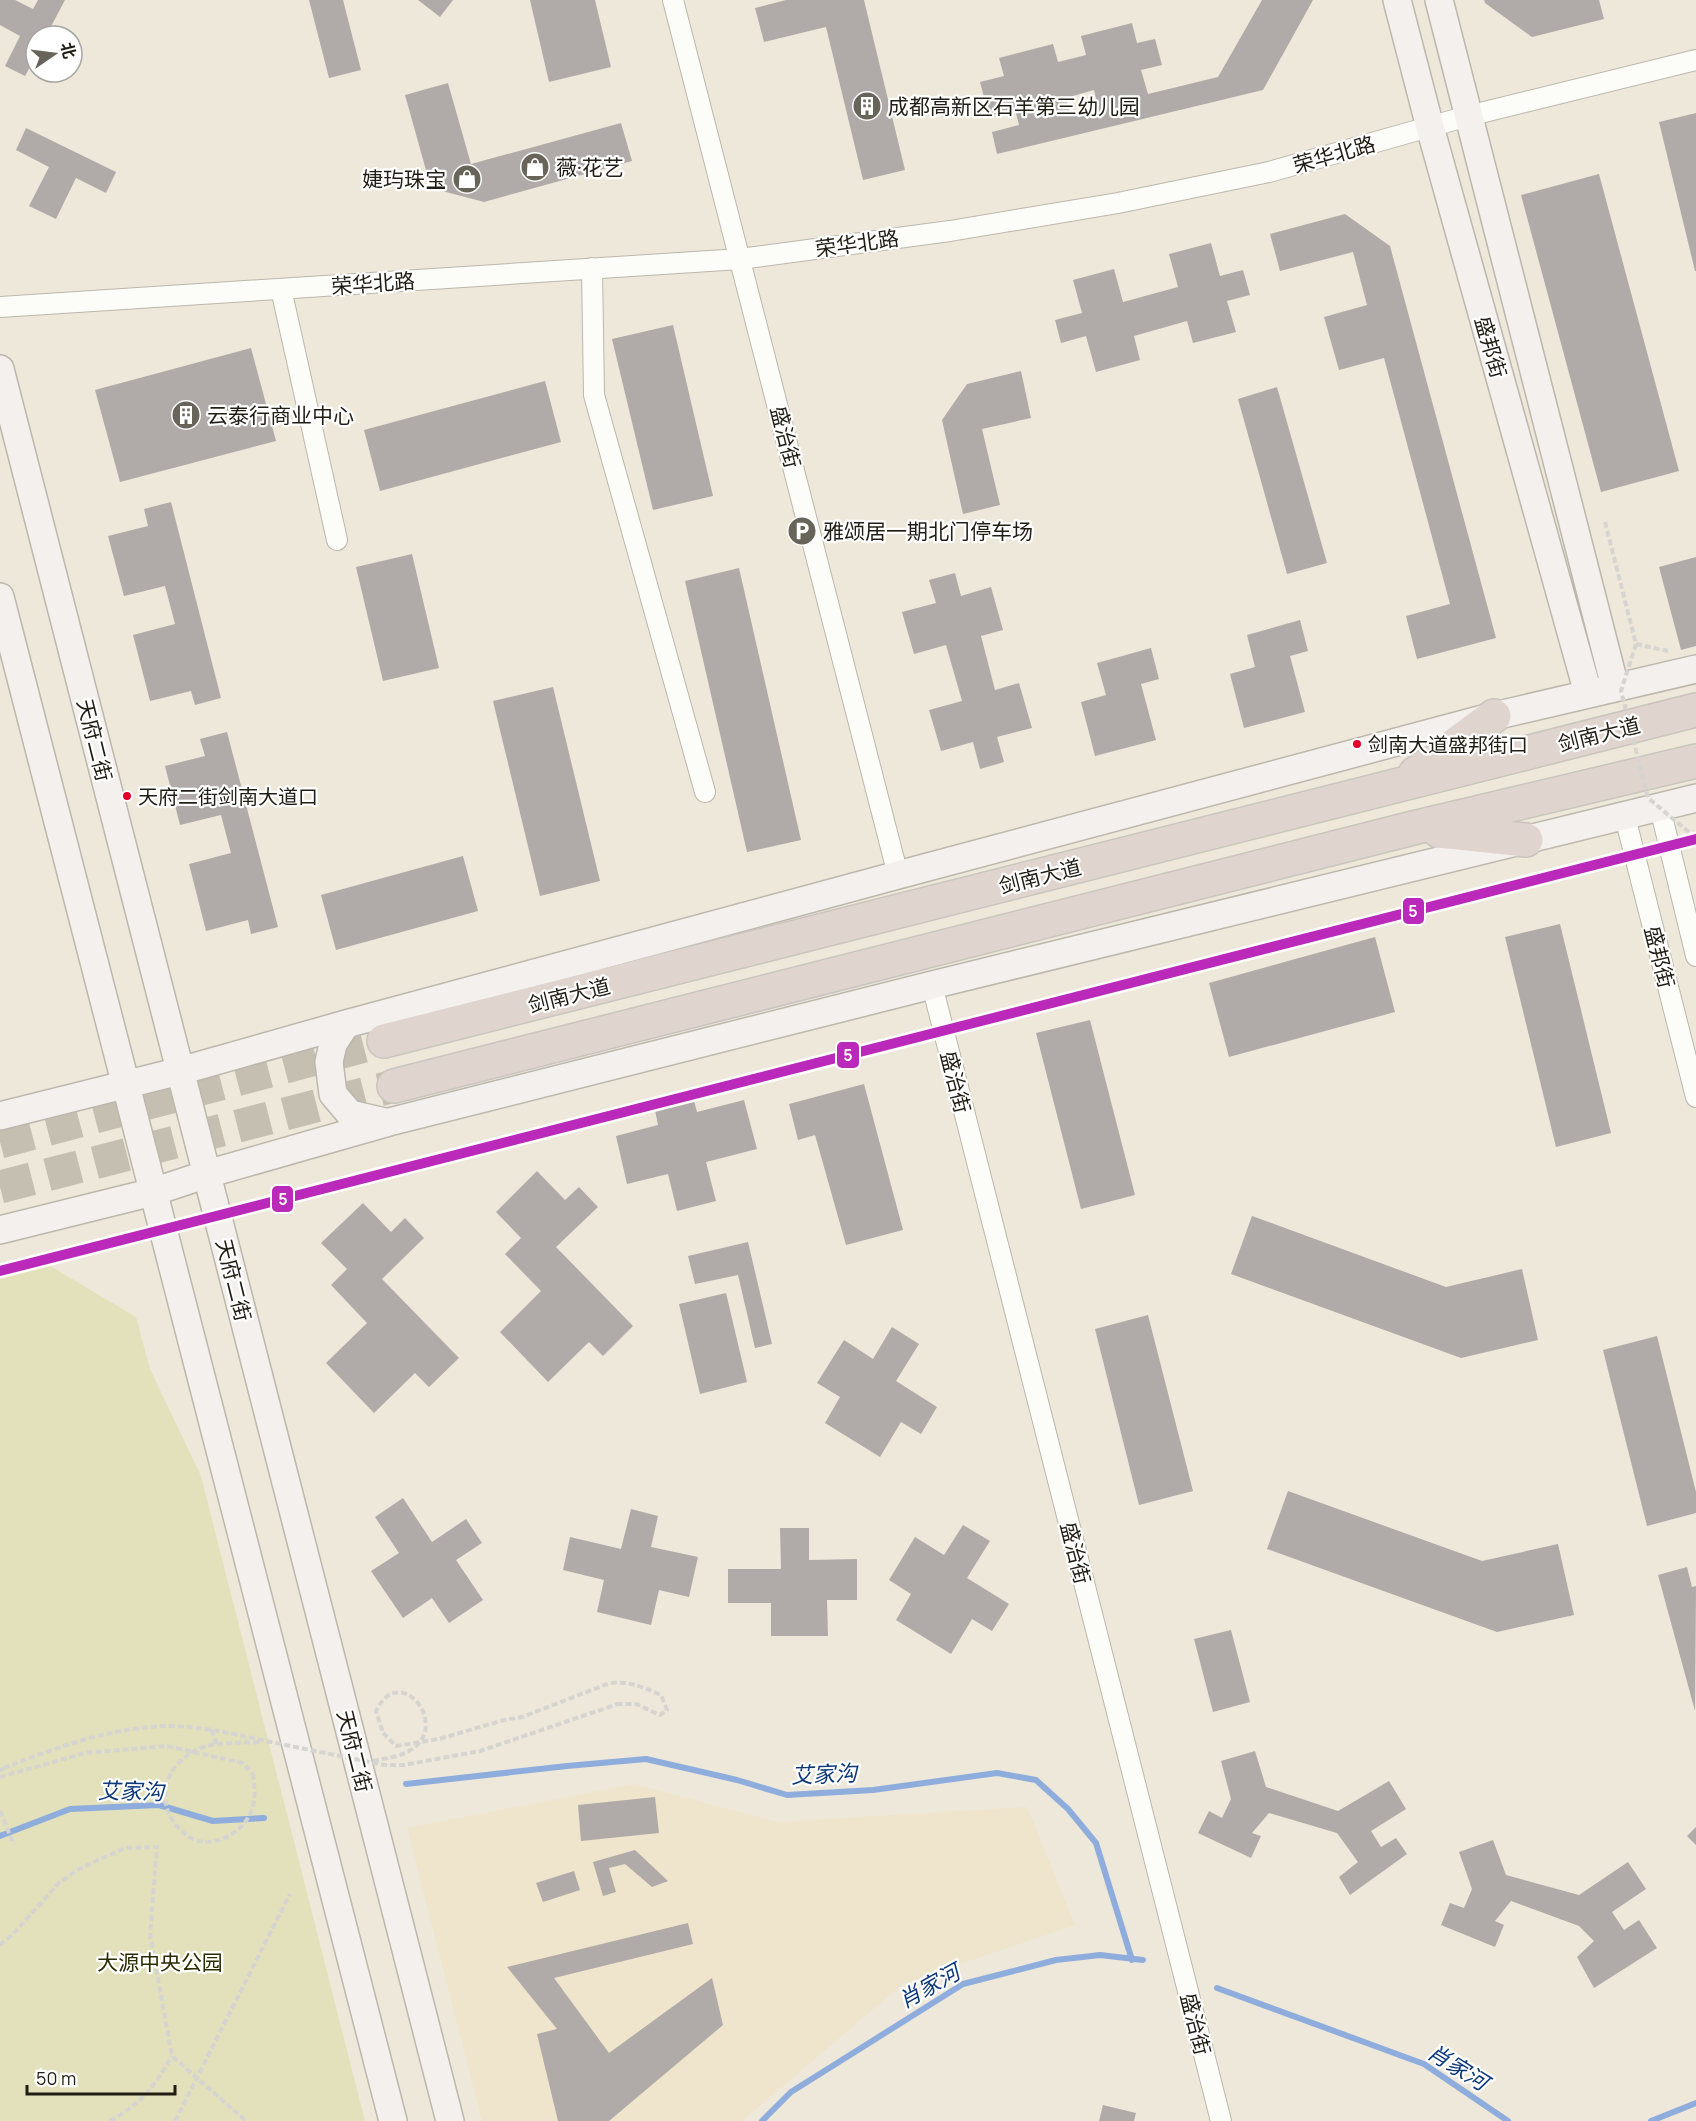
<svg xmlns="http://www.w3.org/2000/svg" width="1696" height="2121" font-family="Manrope,'Noto Sans SC',sans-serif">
  <rect width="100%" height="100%" fill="#eee8da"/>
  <path fill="#efe4cc" d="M634 1784 777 1822 1027 1807 1075 1925 904 1983 742 2121H482L407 1828Z"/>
  <path fill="#e2e1bb" d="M37 1258 136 1317 150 1369 201 1476 365 2121H0V1267Z"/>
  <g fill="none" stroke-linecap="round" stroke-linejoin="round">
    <path stroke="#8faddc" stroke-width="6" d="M406 1784 567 1766 646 1759 737 1780 787 1795 873 1790 997 1773 1036 1780 1068 1809 1096 1843 1132 1960
      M0 1836 70 1809 159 1805 213 1821 264 1818
      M1217 1988 1424 2064 1508 2121
      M762 2121 791 2092 963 1984 1056 1960 1100 1955 1143 1960
      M1651 2121 1696 2103"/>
  </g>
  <path fill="#b0aaa8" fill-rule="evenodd" d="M0 0H15L33 9 38 0H65L46 36H36V56L25 76 5 66 20 36 0 25Z
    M309 0H343L361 70 329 78Z
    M418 0H453L440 17Z
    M530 0H595L611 67 549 82Z
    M786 0H864L905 170 863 180 826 27 764 42 755 8Z
    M1262 0H1313L1263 90 997 154 992 132 1019 125 1015 109 989 116 980 82 1004 76 999 58 1053 44 1058 62 1086 55 1081 36 1132 23 1137 43 1155 39 1162 65 1141 70 1148 94 1218 77ZM1094 90 1098 106 1070 113 1066 98Z
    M1484 0H1599L1604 19 1532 37 1485 3Z
    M448 83 471 164 621 123 632 161 484 202 431 188 405 95Z
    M1696 113V271H1695L1659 122Z
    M26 128 116 172 106 193 76 178 56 219 29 206 49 167 16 150Z
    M1599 174 1679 471 1601 492 1521 195Z
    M1345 214 1390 246 1496 638 1417 659 1406 616 1450 604 1384 358 1339 370 1324 317 1367 305 1353 252 1280 271 1270 234Z
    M1211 243 1220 276 1243 270 1250 295 1227 301 1236 332 1193 343 1187 321 1134 336 1140 360 1096 372 1086 336 1061 343 1055 320 1082 313 1073 280 1114 269 1123 302 1178 287 1169 254Z
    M673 325 713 496 653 510 612 339Z
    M251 348 276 441 120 482 95 390Z
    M1021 371 1031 418 982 429 1000 505 963 514 942 420 967 384Z
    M545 381 561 442 380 491 364 430Z
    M1277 387 1327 563 1287 574 1238 399Z
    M171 502 221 698 195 705 191 691 150 701 133 635 175 624 165 586 124 596 108 536 148 526 144 509Z
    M412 554 439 668 383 681 356 567Z
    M1696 557V646L1681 650 1659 567Z
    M739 568 801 840 747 852 685 581Z
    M955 573 961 596 991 587 1003 630 981 636 995 690 1019 683 1032 728 997 737 1004 762 980 769 973 742 941 751 929 710 962 701 946 645 914 654 902 612 936 603 929 580Z
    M1300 620 1308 651 1290 656 1305 712 1244 728 1230 674 1255 667 1247 635Z
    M1151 648 1159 679 1141 684 1156 740 1095 756 1081 702 1106 695 1097 663Z
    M553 687 600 881 540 896 493 701Z
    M227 732 278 927 251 934 248 920 206 931 189 864 231 853 221 815 180 825 165 766 205 756 200 739Z
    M463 856 478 911 336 950 321 895Z
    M1560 924 1611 1133 1556 1147 1505 937Z
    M1375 937 1395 1012 1229 1057 1209 983Z
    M1090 1020 1135 1195 1081 1209 1036 1033Z
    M864 1084 903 1230 846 1245 815 1135 798 1140 789 1104Z
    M744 1100 757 1149 706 1162 716 1201 677 1211 668 1174 627 1184 616 1136 658 1125 655 1110 694 1101 697 1112Z
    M537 1171 565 1200 579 1187 598 1207 556 1247 633 1326 603 1356 589 1342 548 1382 500 1332 541 1291 505 1254 521 1238 496 1212Z
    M363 1203 391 1232 405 1218 424 1238 382 1279 459 1358 429 1387 415 1373 374 1413 326 1363 367 1323 331 1285 347 1269 321 1243Z
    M1252 1216 1446 1287 1522 1269 1538 1340 1461 1358 1231 1274Z
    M748 1242 772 1344 755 1348 738 1275 695 1284 688 1256Z
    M726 1293 747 1382 700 1394 679 1304Z
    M1148 1315 1193 1491 1139 1505 1095 1329Z
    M892 1327 919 1344 896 1381 937 1407 921 1434 901 1422 880 1457 825 1423 840 1397 817 1383 844 1340 873 1359Z
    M1657 1336 1696 1492V1513L1647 1526 1603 1350Z
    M1288 1491 1482 1561 1558 1544 1574 1615 1497 1632 1267 1549Z
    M403 1498 432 1542 466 1519 482 1543 456 1560 483 1600 449 1623 432 1598 403 1618 371 1571 399 1553 375 1517Z
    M631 1509 658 1516 651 1547 698 1557 689 1597 659 1590 651 1625 597 1612 604 1580 563 1570 570 1537 621 1549Z
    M963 1525 990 1541 967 1578 1009 1604 992 1631 972 1619 951 1654 896 1620 911 1594 889 1580 915 1537 944 1555Z
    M780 1528H809V1560L857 1559V1600H827L828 1636H771V1603H728V1569H781Z
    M1687 1567 1692 1587 1696 1586 1695 1711 1658 1575Z
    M1231 1630 1250 1702 1213 1712 1194 1639Z
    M1255 1751 1266 1787 1338 1811 1389 1781 1406 1809 1371 1831 1381 1847 1396 1838 1407 1854 1350 1895 1339 1877 1358 1862 1337 1833 1269 1813 1252 1833 1261 1836 1251 1858 1198 1833 1209 1811 1222 1818 1231 1799 1221 1761Z
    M655 1797 659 1833 581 1841 578 1805Z
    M1696 1827V1845L1687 1836Z
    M1493 1840 1506 1875 1579 1895 1628 1862 1646 1889 1612 1912 1624 1930 1639 1920 1657 1948 1594 1988 1577 1957 1594 1941 1579 1926 1511 1901 1495 1921 1504 1925 1495 1947 1441 1925 1450 1903 1464 1908 1472 1889 1459 1852Z
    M635 1850 668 1881 652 1887 625 1864 609 1868 616 1892 603 1896 593 1862Z
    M574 1871 580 1890 543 1902 536 1883Z
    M688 1923 693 1944 554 1978 609 2053 712 1978 723 2025 609 2121H558L537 2034 557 2029 507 1967Z
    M1103 2105 1136 2113 1134 2121H1099Z"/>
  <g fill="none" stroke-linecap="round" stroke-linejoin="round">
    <path stroke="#c5bfb2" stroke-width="33" stroke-dasharray="33 16" stroke-linecap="butt" d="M0 1142 384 1041
      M0 1187 394 1086"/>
    <g stroke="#bcb7ac" stroke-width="22">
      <path id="street" d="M673 0 898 875
        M592 268 594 395 705 792
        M281 289 337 540
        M0 307 740 259 950 231 1118 203 1269 172 1468 116 1696 60
        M1660 808 1696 956
        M1625 817 1696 1097
        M932 985 1221 2121"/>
    </g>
    <g stroke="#bcb7ac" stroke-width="30">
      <path id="secondary" d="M1397 0 1430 127 1588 693
        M1439 0 1615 687
        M0 369 450 2121
        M0 597 393 2121
        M346 1024 333 1044 329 1062 333 1094 350 1114 385 1122
        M0 1116 180 1071 346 1024 898 875 1494 716 1696 669
        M0 1230 153 1192 207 1174 389 1122 932 985 1696 798"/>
    </g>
    <g stroke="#c8c5be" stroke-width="36">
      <path id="highway" d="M1415 774 1494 716
        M1439 831 1526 840
        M384 1041 1696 710
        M394 1086 1413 828 1696 761"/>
    </g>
    <path stroke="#d6d4d0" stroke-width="4" stroke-dasharray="6 3" stroke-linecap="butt" d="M1605 522 1636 644 1668 651
      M211 1730 217 1745
      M383 1733 396 1746 439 1739 504 1720 522 1717 610 1683C629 1681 643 1687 661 1695L667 1710 660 1715 636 1704H618
      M0 1771 4 1768
      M0 1777 85 1753 167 1746 243 1763 253 1774
      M0 1811 14 1845
      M0 1945 13 1934 59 1883 79 1869 125 1848 157 1847 150 1935 172 2056 246 2121
      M110 2121C142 2103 154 2087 172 2056
      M175 2121 290 1894"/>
    <use href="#street" stroke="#fcfcf9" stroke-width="20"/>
    <use href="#secondary" stroke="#f4f0ed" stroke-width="27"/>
    <use href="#highway" stroke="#e0d4cf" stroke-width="33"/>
    <path stroke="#d6d4d0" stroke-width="4" stroke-dasharray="6 3" stroke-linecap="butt" d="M1636 644 1621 691 1648 798 1696 838
      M373 1761C386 1758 401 1757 412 1749 450 1725 400 1661 376 1711L383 1733
      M4 1768C57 1747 115 1726 172 1726 206 1727 239 1735 271 1742 309 1750 346 1757 384 1765H404L480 1751 618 1704
      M253 1774C254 1784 256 1795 253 1806 247 1833 208 1854 185 1834 149 1805 165 1758 207 1746 224 1742 244 1743 262 1742"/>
    <g stroke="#fff" stroke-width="15">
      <path id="metro-1" d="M0 1271 1696 839"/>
    </g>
    <use href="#metro-1" stroke="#bb29bb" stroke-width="10"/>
  </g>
  <defs>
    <g id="building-disc" transform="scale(1.5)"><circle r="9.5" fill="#696459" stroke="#fff"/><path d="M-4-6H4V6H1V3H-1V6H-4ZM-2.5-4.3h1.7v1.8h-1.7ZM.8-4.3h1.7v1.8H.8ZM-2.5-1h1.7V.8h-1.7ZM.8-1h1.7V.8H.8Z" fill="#fff"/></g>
    <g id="shop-disc" transform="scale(1.5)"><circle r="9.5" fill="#696459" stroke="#fff"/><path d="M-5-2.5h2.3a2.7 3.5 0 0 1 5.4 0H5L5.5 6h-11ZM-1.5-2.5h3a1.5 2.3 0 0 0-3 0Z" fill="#fff"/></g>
    <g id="parking-disc" transform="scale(1.5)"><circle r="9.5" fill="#696459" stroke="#fff"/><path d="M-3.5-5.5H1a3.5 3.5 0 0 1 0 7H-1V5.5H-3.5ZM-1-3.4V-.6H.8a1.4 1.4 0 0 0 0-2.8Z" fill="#fff"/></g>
  </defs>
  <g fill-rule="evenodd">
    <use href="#building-disc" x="867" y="106"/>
    <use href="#shop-disc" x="535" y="167"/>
    <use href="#shop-disc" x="467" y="179"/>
    <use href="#building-disc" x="186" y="415"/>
    <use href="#parking-disc" x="802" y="531"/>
  </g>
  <g fill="#e4002b" stroke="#fff" stroke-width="2">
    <circle cx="1357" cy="744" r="5"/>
    <circle cx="127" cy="796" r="5"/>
  </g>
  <g text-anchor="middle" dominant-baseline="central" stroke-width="4.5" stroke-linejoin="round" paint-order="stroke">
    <g font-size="20" fill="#211d14" stroke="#fff" text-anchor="start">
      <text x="1368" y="744">剑南大道盛邦街口</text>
      <text x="138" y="796">天府二街剑南大道口</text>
    </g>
    <g font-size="21" fill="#211d14" stroke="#fff" text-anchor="start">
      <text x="888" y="106">成都高新区石羊第三幼儿园</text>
      <text x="556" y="167">薇·花艺</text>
      <text x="446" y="179" text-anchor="end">婕玙珠宝</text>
      <text x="207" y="415">云泰行商业中心</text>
      <text x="823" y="531">雅颂居一期北门停车场</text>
    </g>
    <g font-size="21" fill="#211d14" stroke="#fff">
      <text transform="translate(1334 154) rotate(-16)">荣华北路</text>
      <text transform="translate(857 243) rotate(-8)">荣华北路</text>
      <text transform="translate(373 283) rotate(-4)">荣华北路</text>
      <text transform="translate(1491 347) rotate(74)">盛邦街</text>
      <text transform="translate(786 437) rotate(76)">盛治街</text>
      <text transform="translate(1599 734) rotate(-14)">剑南大道</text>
      <text transform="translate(95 740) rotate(76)">天府二街</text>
      <text transform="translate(1040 876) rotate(-14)">剑南大道</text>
      <text transform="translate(1660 957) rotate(76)">盛邦街</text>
      <text transform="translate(569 995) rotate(-14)">剑南大道</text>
      <text transform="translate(956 1082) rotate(76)">盛治街</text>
      <text transform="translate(234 1280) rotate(76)">天府二街</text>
      <text transform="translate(1076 1553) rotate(76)">盛治街</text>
      <text transform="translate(355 1751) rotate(76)">天府二街</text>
      <text transform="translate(1196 2024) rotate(76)">盛治街</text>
    </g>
    <g font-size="21" fill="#2a2b01" stroke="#fff">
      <text x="160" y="1962">大源中央公园</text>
    </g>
    <g font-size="22" font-style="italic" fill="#0d3879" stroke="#fff">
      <text transform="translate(824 1774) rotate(-2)">艾家沟</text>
      <text transform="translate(131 1791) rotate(1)">艾家沟</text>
      <text transform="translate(929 1986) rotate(-29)">肖家河</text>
      <text transform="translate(1458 2067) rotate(32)">肖家河</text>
    </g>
  </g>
  <g stroke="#fff" stroke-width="2">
    <rect x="1402" y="897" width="23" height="28" rx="6" fill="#bb29bb"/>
    <rect x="836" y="1041" width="24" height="28" rx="6" fill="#bb29bb"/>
    <rect x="271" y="1185" width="23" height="28" rx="6" fill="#bb29bb"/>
  </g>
  <g font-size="16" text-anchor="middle" font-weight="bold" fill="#fff">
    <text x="1413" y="917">5</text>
    <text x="848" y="1061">5</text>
    <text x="283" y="1205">5</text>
  </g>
  <g transform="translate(54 54) rotate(76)"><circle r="28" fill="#ffffff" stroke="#a6a5a1" stroke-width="1.5"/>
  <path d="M0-4.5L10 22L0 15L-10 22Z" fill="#696459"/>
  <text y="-9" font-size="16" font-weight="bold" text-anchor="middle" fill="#211d14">北</text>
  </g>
  <path d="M27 2085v9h148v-9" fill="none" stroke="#211d14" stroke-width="3"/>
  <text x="36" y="2085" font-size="18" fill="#211d14" stroke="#ffffff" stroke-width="4.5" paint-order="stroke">50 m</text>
</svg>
